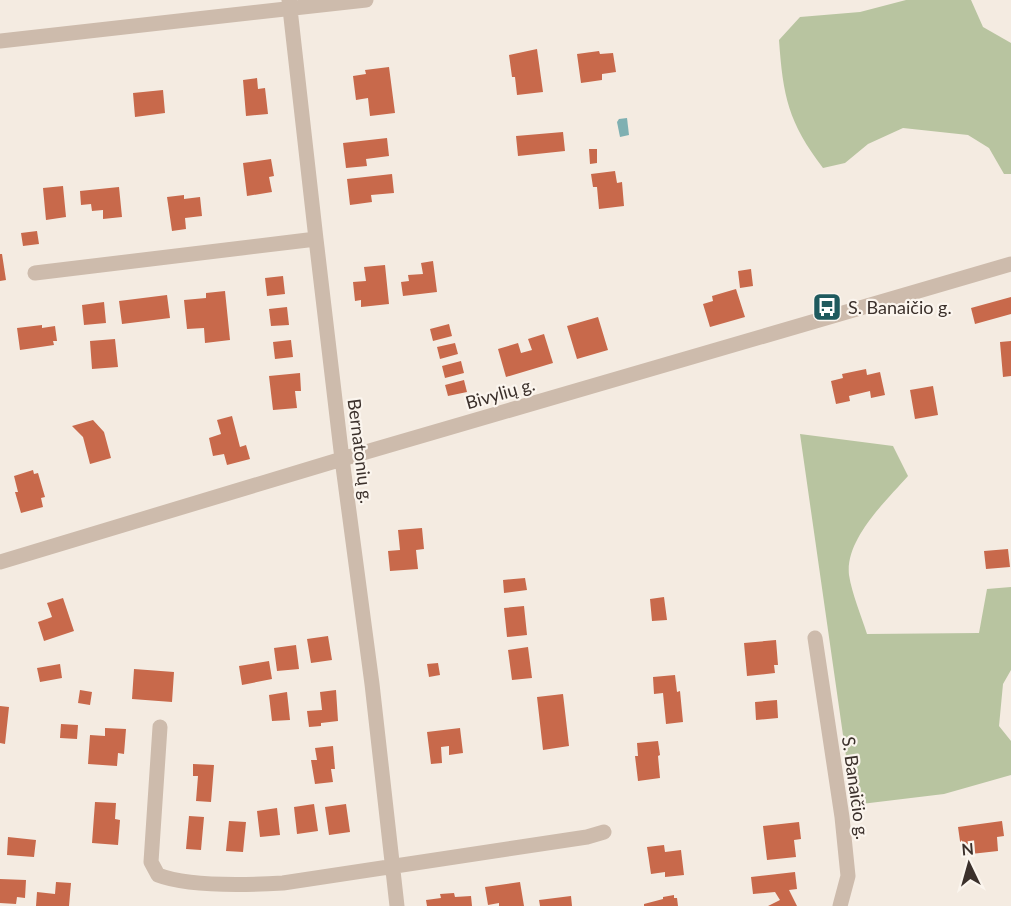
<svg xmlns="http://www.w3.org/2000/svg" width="1011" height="906" font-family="Lato,sans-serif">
  <rect width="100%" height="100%" fill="#f4ebe1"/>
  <path fill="#b8c4a0" d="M906 0H971L983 27 1011 43V174H1004L989 148 968 135 903 128 868 144 845 163 823 168C788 122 783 96 779 40L800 17 860 12Z
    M800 434 893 446 908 476C886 501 845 539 849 575 852 594 861 615 867 634L979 633 987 589 1011 587V670L1003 684 999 726 1011 741V775L944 794 853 805Z"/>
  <path fill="#7fb0b2" d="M627 118 629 135 620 137 617 122 619 119Z"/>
  <path fill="#c8694b" d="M537 49 543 92 517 95 515 77H512L509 55Z
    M599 51 600 54 613 53 616 72 602 74V80L581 83 577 54Z
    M389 67 395 113 370 116 368 98 356 100 353 76 366 74 365 70Z
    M257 78 258 89 265 88 268 114 246 116 243 80Z
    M163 90 165 113 135 117 133 93Z
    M563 132 565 151 518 156 516 136Z
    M387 138 389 156 366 159 367 166 346 168 343 143Z
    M589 149H597V163L590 164Z
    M271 159 274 176 269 177 272 192 247 196 243 163Z
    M615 171 617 183 622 182 624 206 599 209 597 187H593L591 174Z
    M392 174 394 193 371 195 372 202 350 205 347 179Z
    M63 186 66 217 46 220 43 188Z
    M119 187 122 217 103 219V210L92 211 91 204 81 205 80 191Z
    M184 195V199L200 197 202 216 185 218 186 229 172 231 167 197Z
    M37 231 39 244 23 246 21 233Z
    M0 254H2L6 280 0 281Z
    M433 261 437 292 403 296 401 282 409 281 408 275 423 274 421 263Z
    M385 265 389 304 361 307V300L355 301 353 282 366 281 364 267Z
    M751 269 753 286 740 288 738 271Z
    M283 276 285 294 267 296 265 278Z
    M736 289 745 317 710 327 703 304 713 301 712 296Z
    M225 291 230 340 205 343 204 328 187 329 184 300 206 298V293Z
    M167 295 170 318 122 324 119 301Z
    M1011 297V314L975 324 971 308Z
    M104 302 106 323 84 325 82 305Z
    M287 307 289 325 271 326 269 309Z
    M598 317 608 350 577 359 567 326Z
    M449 324 452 336 433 341 430 329Z
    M42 325V328L55 326 57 341H53L54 345 20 350 17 328Z
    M544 334 553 363 506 377 498 349 518 343 521 353 532 350 528 339Z
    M115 339 118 367 92 369 90 341Z
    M291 340 293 357 275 359 273 342Z
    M1011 341V376L1003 377 1000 342Z
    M455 343 458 354 440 359 437 347Z
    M461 361 464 373 445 378 442 366Z
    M866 369 867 375 880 372 885 395 871 398 870 391 849 396 850 401 836 404 831 381 843 378 842 374Z
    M300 373 301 391H295L297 408 273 410 269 376Z
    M464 380 467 392 448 396 445 385Z
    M933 386 938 415 915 419 910 390Z
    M232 416 240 447 246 445 250 459 227 465 224 454 213 456 209 438 221 434 217 420Z
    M93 420 104 432 111 458 90 464 83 437 72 426Z
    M33 470 34 474 38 473 45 497 41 498 43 507 21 513 15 492H18L14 476Z
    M422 528 424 549 416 550 418 569 390 571 388 551 400 550 398 530Z
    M1008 549 1010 567 986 569 984 551Z
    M525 578 527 590 504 593 503 580Z
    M664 597 667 620 652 621 650 599Z
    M63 598 74 631 44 641 38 622 52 617 47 603Z
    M524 606 527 635 507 637 504 608Z
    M328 636 332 660 311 663 307 639Z
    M776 640 778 665H774L775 673 747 676 744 643Z
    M296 645 299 669 277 671 274 648Z
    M528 647 532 678 512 680 508 650Z
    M269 661 272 679 242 685 239 666Z
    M438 663 440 675 429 677 427 664Z
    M60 664 62 678 40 682 37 668Z
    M134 669 174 672 172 702 132 699Z
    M675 675 677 692 680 691 683 722 666 724 663 693 654 694 653 677Z
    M80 690 92 692 90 705 78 703Z
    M336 690 338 721 321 723V726L309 727 307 711 322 710 320 692Z
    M287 692 290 720 272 721 269 695Z
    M563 694 569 746 543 750 537 697Z
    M777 700 778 718 756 720 755 702Z
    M0 706 9 707 5 744 0 743Z
    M61 724 78 725 77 739 60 738Z
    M105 728 126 729 124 754 118 753 117 766 88 764 90 735 105 736Z
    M460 728 463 753 449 755V746L441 747 442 763 431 764 427 732Z
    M658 741 660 755 658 756 660 778 638 781 635 756H638L637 743Z
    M333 746 335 769H331L333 782 315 784 311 760H317L315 748Z
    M193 764 214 765 211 802 196 801 198 776H193Z
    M95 802 116 803 115 819 120 820 118 845 92 843Z
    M314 804 318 831 297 834 294 807Z
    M346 804 350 832 329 835 325 807Z
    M277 808 280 835 260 837 257 811Z
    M189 816 204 817 201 850 186 849Z
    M229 821 246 822 243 852 226 851Z
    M1002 821 1004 836 997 837 998 851 962 855 958 827Z
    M799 822 801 839 794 840 796 857 767 860 763 826Z
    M8 837 36 840 34 857 7 855Z
    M664 845 665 852 681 850 684 875 665 877V872L651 874 647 847Z
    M795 872 797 889 789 890 797 906H768L780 900 775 892 753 894 751 877Z
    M0 879 26 880 25 898 17 897 16 904 0 903Z
    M56 882 71 883 69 906H36L37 892 55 894Z
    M520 882 524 906H499V903L488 905 485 887Z
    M454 893 455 897 471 896 472 906H427L426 900 441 898 440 894Z
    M674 895V898H677L678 906H644V904L663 899V897Z
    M571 896 572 906H540L539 900Z"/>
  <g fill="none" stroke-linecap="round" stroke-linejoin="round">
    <path stroke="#cdbbac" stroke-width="15" d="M289 0 316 239 342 459 372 684 397 906
      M0 41 366 0
      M35 273 316 239
      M0 562 342 459 1011 264
      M815 638 842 817 848 876 840 906
      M160 727 151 862 158 875C189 887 248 885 283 883L587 837 604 832"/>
  </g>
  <defs>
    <g id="bus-square" transform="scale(1.5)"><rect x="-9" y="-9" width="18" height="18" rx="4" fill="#1f5a5e" stroke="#fbf5ee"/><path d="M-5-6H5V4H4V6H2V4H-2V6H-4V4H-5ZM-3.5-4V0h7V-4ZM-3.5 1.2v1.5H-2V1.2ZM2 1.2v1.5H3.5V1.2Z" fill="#fff"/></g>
  </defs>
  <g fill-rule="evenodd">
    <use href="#bus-square" x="827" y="307"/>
  </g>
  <g text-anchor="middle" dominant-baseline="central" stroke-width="4.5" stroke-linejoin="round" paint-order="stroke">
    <g font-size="18" fill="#3b302b" stroke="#fbf5ee" text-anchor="start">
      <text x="848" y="307">S. Banaičio g.</text>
    </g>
    <g font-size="18" fill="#3b302b" stroke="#fbf5ee">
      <text transform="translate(500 393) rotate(-16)">Bivylių g.</text>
      <text transform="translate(361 451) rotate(83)">Bernatonių g.</text>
      <text transform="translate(856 788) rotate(82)">S. Banaičio g.</text>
    </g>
  </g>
  <g transform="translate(969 864) rotate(355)" stroke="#fbf5ee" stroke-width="4.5" paint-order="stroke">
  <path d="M0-4.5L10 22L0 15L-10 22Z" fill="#3b302b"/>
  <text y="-9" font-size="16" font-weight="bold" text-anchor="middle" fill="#3b302b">N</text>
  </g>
</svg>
